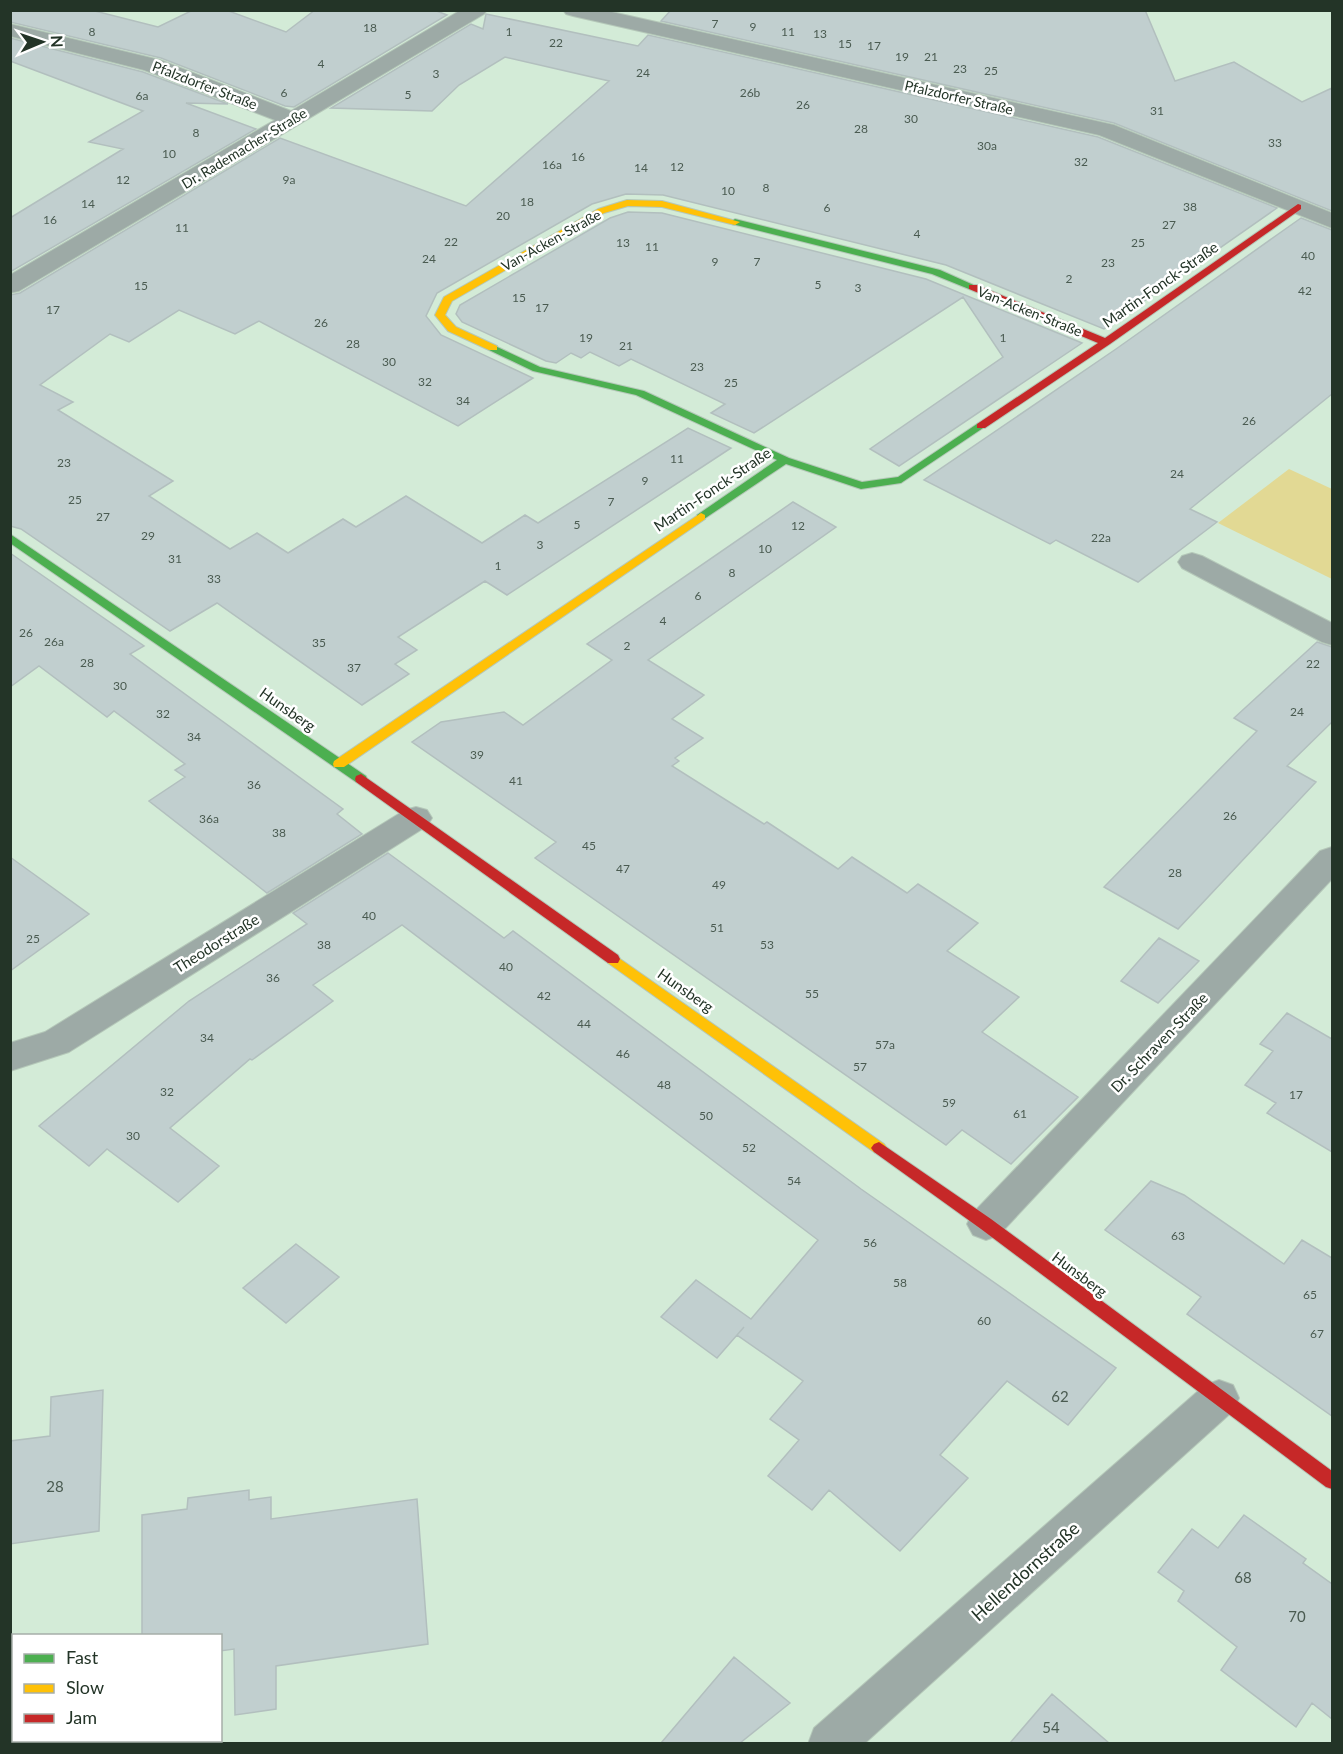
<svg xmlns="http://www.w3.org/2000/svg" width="1343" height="1754" font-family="Lato,sans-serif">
  <rect width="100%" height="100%" fill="#d3ebd7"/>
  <path fill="#e2d994" d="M1289 469 1332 489V579L1218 523Z"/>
  <path fill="#c1cfcf" stroke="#b2bfbe" stroke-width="1.5" d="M10 10H91L158 27 193 10H226L286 32 315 10H434L447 15 294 107 285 106 161 58 10 22Z
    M671 10H1145L1175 81 1234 62 1302 102 1332 88V211L1114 123 661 21Z
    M486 14 638 46 648 35 1098 137 1277 208 1104 329 946 265 663 195 626 194 592 204 437 293 426 316 441 335 533 378 458 426 259 321 235 334 179 310 129 342 110 334 40 385 73 402 58 410 173 481 149 496 230 549 257 533 288 553 343 519 356 527 406 496 482 543 525 515 538 523 688 428 731 448 507 595 485 581 398 637 417 650 395 664 409 674 362 705 217 603 170 631 21 529 10 526V295L20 293 280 138 466 206 609 81 505 57 459 85 432 111 331 108 471 24 483 29Z
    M10 38 143 72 228 104 186 103 256 129 10 272V218L123 149 89 142 143 111 10 61Z
    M628 212 662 213 926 279 1082 343 899 466 870 449 1003 357 963 297 754 433 711 413 725 404 631 359 619 366 590 352 581 358 571 353 556 363 546 361 462 322 456 314 460 305 610 218Z
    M1301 218 1332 230V394L1190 509 1217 522 1138 582 1056 540 1050 544 924 480 1116 349Z
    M793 502 836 527 648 660 704 695 672 719 703 738 675 758 679 761 672 766 764 824 767 822 838 869 852 857 907 893 918 884 978 923 947 951 1019 997 982 1032 1078 1097 1011 1164 962 1130 946 1145 535 858 556 842 412 742 441 722 504 712 523 725 612 660 587 644Z
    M10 553 144 646 130 654 343 809 337 814 362 834 267 893 149 801 185 777 175 770 185 764 114 711 107 717 39 666 10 687Z
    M1317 642 1332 647V722L1287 766 1316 782 1178 929 1104 887 1257 731 1234 718Z
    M388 853 504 938 513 931 861 1189 1116 1368 1068 1425 1007 1381 940 1455 968 1478 900 1551 829 1490 812 1510 768 1476 799 1440 770 1419 803 1381 737 1335 744 1327 717 1358 661 1317 696 1280 751 1319 818 1240 402 925 313 985 333 1001 252 1060 250 1059 170 1128 219 1166 178 1202 107 1149 89 1166 39 1126 189 1001 307 924 293 913Z
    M10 857 89 914 10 971Z
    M1159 938 1199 961 1158 1003 1121 981Z
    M1287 1013 1332 1039V1152L1267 1113 1276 1103 1245 1085 1273 1051 1260 1044Z
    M1151 1181 1184 1195 1284 1264 1302 1240 1332 1258V1416L1187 1314 1201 1297 1105 1230Z
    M296 1244 339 1277 286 1323 243 1288Z
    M103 1390 99 1531 10 1544V1441L50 1436 51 1397Z
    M249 1490V1500L271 1497V1519L417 1499 428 1644 276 1666V1709L235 1715 234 1649 220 1651V1635H142V1515L187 1509 188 1498Z
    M1244 1515 1306 1559 1303 1563 1332 1584V1719L1312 1703 1296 1727 1221 1670 1237 1647 1178 1601 1184 1591 1158 1572 1192 1529 1218 1548Z
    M734 1657 790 1703 740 1743H661Z
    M1052 1694 1109 1743H1010Z"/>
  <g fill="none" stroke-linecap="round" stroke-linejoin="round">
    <g stroke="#b5c8b9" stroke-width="2">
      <path id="street" d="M461 10H487L484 14 19 291 10 293V275L275 120 144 70 10 36V24L160 60 291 111Z
        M563 10H603L1114 125 1332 213V228L1099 135 573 16 566 14Z
        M1192 553 1202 556 1332 623V645L1322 642 1182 568 1178 562 1182 556Z
        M416 807 427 810 432 818 427 826 69 1052 10 1071V1043L45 1032 405 810Z
        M1332 847V879L999 1235 986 1240 973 1235 967 1224 973 1213 1320 851Z
        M1219 1380 1233 1385 1239 1398 1233 1411 864 1744H808L814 1728 1205 1385Z"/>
    </g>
    <g stroke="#b5c8b9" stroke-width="2">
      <path id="fast" d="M735 219 940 270 978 287 977 289H969L932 274 732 224 730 222Z
        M493 345 540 367 644 391 789 458 862 482 898 477 977 424 981 423 986 426 901 483 861 489 786 464 701 521 697 519V515L777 460 636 395 533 371 489 350 488 348Z
        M10 534 366 776 367 779 366 782H356L10 543Z"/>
    </g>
    <g stroke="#b5c8b9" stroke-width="2">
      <path id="slow" d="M627 200 662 201 740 222 735 225 662 207 628 206 604 213 452 301 445 315 456 327 497 346V350H489L448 331 435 315 444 297 598 209Z
        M701 513 705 515V519L344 767H334L333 764 334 761Z
        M613 954 884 1144 887 1148 884 1152 879 1154 874 1152 608 963 606 959 608 955Z"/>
    </g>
    <g stroke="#b5c8b9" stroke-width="2">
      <path id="jam" d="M1298 204 1301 205V209L1110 344 985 428H977V424L1098 343 969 289V285H977L1105 338Z
        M361 774 618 955 620 959 618 963H608L356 782 355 779 356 776Z
        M879 1142 991 1219 1332 1471V1489L1326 1487 981 1229 874 1152 871 1148 874 1144Z"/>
    </g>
    <use href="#street" fill="#9daaa6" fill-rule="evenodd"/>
    <use href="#fast" fill="#4caf50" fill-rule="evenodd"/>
    <use href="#slow" fill="#ffc107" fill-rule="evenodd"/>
    <use href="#jam" fill="#c62828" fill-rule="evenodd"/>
  </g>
  <g text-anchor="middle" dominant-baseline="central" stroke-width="5" stroke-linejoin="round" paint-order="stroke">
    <g font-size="12" fill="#4a5b51">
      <text x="715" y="23">7</text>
      <text x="753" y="26">9</text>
      <text x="370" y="27">18</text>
      <text x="92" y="31">8</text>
      <text x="509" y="31">1</text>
      <text x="788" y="31">11</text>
      <text x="820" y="33">13</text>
      <text x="556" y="42">22</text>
      <text x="845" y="43">15</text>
      <text x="874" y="45">17</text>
      <text x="902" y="56">19</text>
      <text x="931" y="56">21</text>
      <text x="321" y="63">4</text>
      <text x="960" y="68">23</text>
      <text x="991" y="70">25</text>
      <text x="643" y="72">24</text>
      <text x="436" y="73">3</text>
      <text x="284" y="92">6</text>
      <text x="750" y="92">26b</text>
      <text x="408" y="94">5</text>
      <text x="142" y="95">6a</text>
      <text x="803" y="104">26</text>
      <text x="1157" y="110">31</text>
      <text x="911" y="118">30</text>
      <text x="861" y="128">28</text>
      <text x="196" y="132">8</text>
      <text x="1275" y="142">33</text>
      <text x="987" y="145">30a</text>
      <text x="169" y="153">10</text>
      <text x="578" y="156">16</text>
      <text x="1081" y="161">32</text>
      <text x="552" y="164">16a</text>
      <text x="677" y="166">12</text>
      <text x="641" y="167">14</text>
      <text x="123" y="179">12</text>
      <text x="289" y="179">9a</text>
      <text x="766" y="187">8</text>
      <text x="728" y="190">10</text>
      <text x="527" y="201">18</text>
      <text x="88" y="203">14</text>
      <text x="1190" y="206">38</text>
      <text x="827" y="207">6</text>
      <text x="503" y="215">20</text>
      <text x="50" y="219">16</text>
      <text x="1169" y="224">27</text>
      <text x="182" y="227">11</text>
      <text x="917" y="233">4</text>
      <text x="451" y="241">22</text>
      <text x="623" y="242">13</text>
      <text x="1138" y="242">25</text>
      <text x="652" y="246">11</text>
      <text x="1308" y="255">40</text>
      <text x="429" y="258">24</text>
      <text x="715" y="261">9</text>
      <text x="757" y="261">7</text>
      <text x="1108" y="262">23</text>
      <text x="1069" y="278">2</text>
      <text x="818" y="284">5</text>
      <text x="141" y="285">15</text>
      <text x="858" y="287">3</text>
      <text x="1305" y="290">42</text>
      <text x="519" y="297">15</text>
      <text x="542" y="307">17</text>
      <text x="53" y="309">17</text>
      <text x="321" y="322">26</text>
      <text x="586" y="337">19</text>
      <text x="1003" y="337">1</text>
      <text x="353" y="343">28</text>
      <text x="626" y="345">21</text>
      <text x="389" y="361">30</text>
      <text x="697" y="366">23</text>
      <text x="425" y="381">32</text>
      <text x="731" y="382">25</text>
      <text x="463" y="400">34</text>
      <text x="1249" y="420">26</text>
      <text x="677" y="458">11</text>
      <text x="64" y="462">23</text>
      <text x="1177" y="473">24</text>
      <text x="645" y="480">9</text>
      <text x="75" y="499">25</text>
      <text x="611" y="501">7</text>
      <text x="103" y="516">27</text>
      <text x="577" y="524">5</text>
      <text x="798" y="525">12</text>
      <text x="148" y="535">29</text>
      <text x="1101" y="537">22a</text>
      <text x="540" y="544">3</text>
      <text x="765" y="548">10</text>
      <text x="175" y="558">31</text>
      <text x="498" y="565">1</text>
      <text x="732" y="572">8</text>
      <text x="214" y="578">33</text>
      <text x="698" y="595">6</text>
      <text x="663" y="620">4</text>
      <text x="26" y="632">26</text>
      <text x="54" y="641">26a</text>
      <text x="319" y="642">35</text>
      <text x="627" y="645">2</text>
      <text x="87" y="662">28</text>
      <text x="1313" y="663">22</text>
      <text x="354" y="667">37</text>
      <text x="120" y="685">30</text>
      <text x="1297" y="711">24</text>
      <text x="163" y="713">32</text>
      <text x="194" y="736">34</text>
      <text x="477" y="754">39</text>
      <text x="516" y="780">41</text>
      <text x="254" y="784">36</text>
      <text x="1230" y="815">26</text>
      <text x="209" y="818">36a</text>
      <text x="279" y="832">38</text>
      <text x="589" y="845">45</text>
      <text x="623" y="868">47</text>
      <text x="1175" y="872">28</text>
      <text x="719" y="884">49</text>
      <text x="369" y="915">40</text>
      <text x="717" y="927">51</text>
      <text x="33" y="938">25</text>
      <text x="324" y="944">38</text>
      <text x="767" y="944">53</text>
      <text x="506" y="966">40</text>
      <text x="273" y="977">36</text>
      <text x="812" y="993">55</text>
      <text x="544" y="995">42</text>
      <text x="584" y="1023">44</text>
      <text x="207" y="1037">34</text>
      <text x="885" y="1044">57a</text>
      <text x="623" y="1053">46</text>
      <text x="860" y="1066">57</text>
      <text x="664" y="1084">48</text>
      <text x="167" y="1091">32</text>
      <text x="1296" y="1094">17</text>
      <text x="949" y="1102">59</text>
      <text x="1020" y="1113">61</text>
      <text x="706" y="1115">50</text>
      <text x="133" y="1135">30</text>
      <text x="749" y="1147">52</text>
      <text x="794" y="1180">54</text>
      <text x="1178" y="1235">63</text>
      <text x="870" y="1242">56</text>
      <text x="900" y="1282">58</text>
      <text x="1310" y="1294">65</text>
      <text x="984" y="1320">60</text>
      <text x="1317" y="1333">67</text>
    </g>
    <g font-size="14" fill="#233427" stroke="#fff">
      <text transform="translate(205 85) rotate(21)">Pfalzdorfer Straße</text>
      <text transform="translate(959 97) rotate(13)">Pfalzdorfer Straße</text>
      <text transform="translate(244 148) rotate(-31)">Dr. Rademacher-Straße</text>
      <text transform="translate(551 240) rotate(-29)">Van-Acken-Straße</text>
      <text transform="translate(1030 311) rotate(22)">Van-Acken-Straße</text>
    </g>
    <g font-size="15" fill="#233427" stroke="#fff">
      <text transform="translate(1160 284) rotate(-35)">Martin-Fonck-Straße</text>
      <text transform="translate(712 489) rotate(-34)">Martin-Fonck-Straße</text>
      <text transform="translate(288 709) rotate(35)">Hunsberg</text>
      <text transform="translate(216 943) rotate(-32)">Theodorstraße</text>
      <text transform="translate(686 990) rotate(35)">Hunsberg</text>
      <text transform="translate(1159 1042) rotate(-46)">Dr. Schraven-Straße</text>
      <text transform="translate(1080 1274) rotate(37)">Hunsberg</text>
    </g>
    <g font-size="15" fill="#4a5b51">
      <text x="1060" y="1396">62</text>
      <text x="55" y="1486">28</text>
      <text x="1243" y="1577">68</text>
      <text x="1297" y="1616">70</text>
      <text x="1051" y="1727">54</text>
    </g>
    <g font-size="18" fill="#233427" stroke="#fff">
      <text transform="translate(1025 1571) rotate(-42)">Hellendornstraße</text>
    </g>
  </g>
  <rect width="1343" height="1754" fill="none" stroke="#233427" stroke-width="24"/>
  <rect x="12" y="1634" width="210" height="108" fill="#ffffff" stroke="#a7aea9" stroke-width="1.5"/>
  <rect x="24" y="1654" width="30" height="9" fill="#4caf50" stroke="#a7aea9" stroke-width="1.5"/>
  <text x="66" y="1664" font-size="18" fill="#233427">Fast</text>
  <rect x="24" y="1684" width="30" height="9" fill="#ffc107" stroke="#a7aea9" stroke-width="1.5"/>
  <text x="66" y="1694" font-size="18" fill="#233427">Slow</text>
  <rect x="24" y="1714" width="30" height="9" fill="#c62828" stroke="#a7aea9" stroke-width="1.5"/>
  <text x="66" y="1724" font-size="18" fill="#233427">Jam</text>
  <g transform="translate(42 42) rotate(88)" stroke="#ffffff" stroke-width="4.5" paint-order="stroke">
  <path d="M0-4.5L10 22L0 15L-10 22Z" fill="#233427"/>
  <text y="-9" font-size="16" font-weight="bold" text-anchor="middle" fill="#233427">N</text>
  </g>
</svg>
